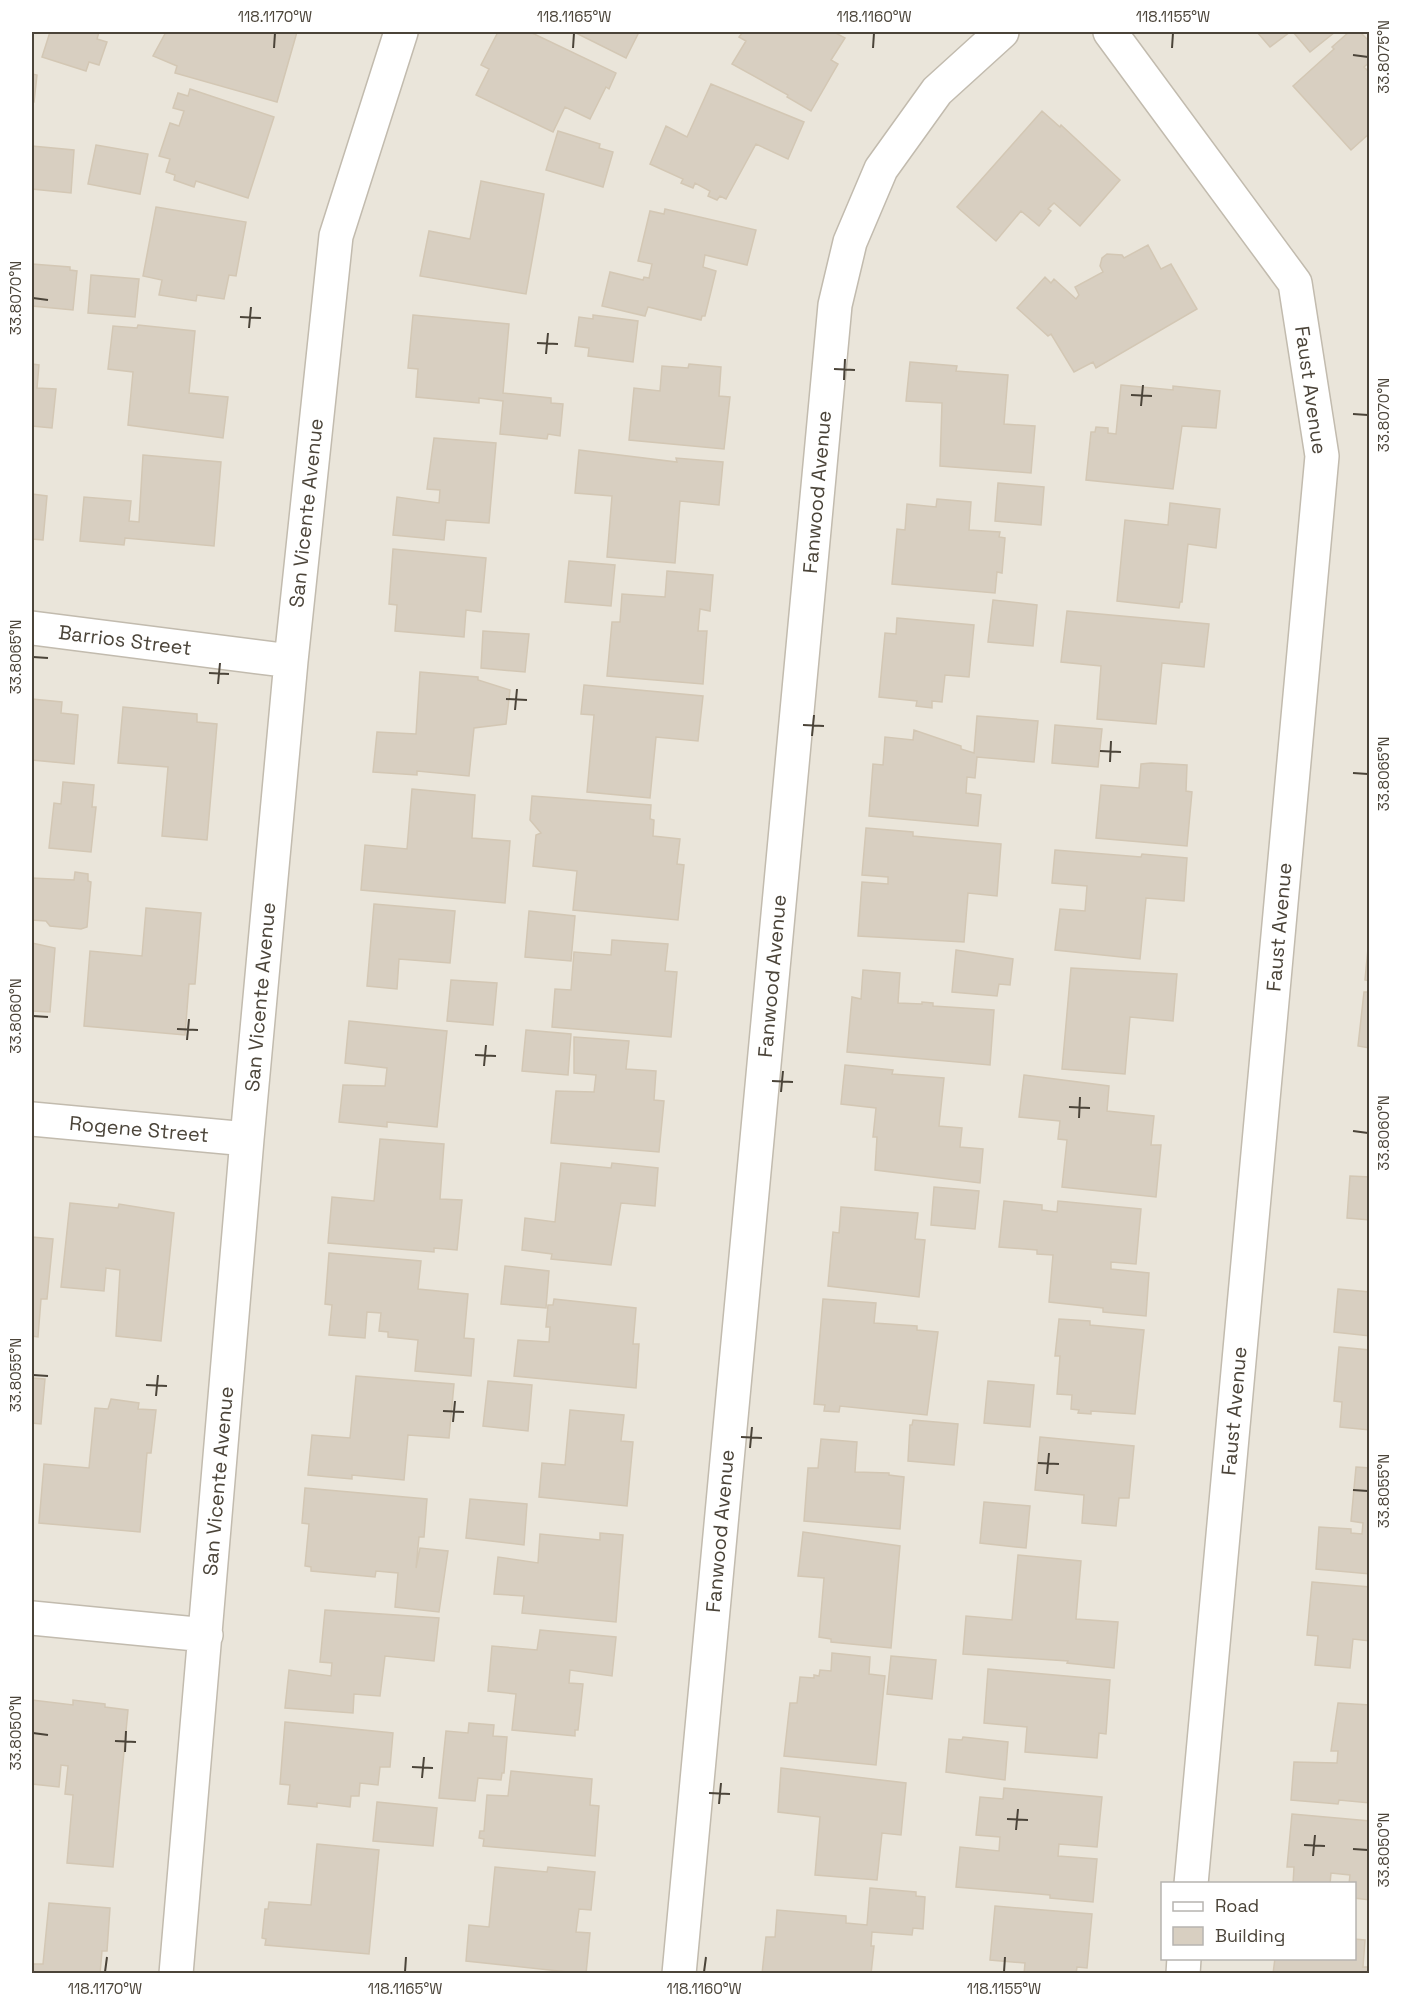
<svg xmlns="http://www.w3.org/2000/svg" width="1401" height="2005" font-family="'Space Grotesk',sans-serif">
  <rect width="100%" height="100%" fill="#f6f3ec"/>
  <path fill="#eae5da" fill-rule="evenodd" d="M32 32H1369V1973L32 1974ZM1162 1884H1354V1958H1162Z"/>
  <path fill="#d8cfc1" stroke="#d3c7b4" stroke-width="1.5" d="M50 32H99L97 39 107 42 99 65 89 62 86 71 42 57Z
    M166 32H297L277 102 175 73 177 66 153 56Z
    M498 32H530L616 73 609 89 606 87 590 119 565 107 553 132 476 95 489 69 481 65Z
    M574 32H639L626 58Z
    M743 32H834L845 38 831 60 838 64 811 111 787 97 788 95 732 64 746 41 739 37Z
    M1257 32H1290L1270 47Z
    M1293 32H1335L1310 52Z
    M1349 32H1360L1370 42V62L1364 67 1370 73V133L1351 150 1293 86 1334 49 1332 47Z
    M32 74 37 75 34 102H32Z
    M711 84 804 122 788 159 756 144 726 199 720 196 717 200 708 196 710 191 695 183 693 188 681 183 683 179 650 164 666 126 687 137Z
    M190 89 274 117 248 198 196 181 194 187 174 180 175 175 166 172 170 159 159 156 170 123 179 126 184 111 173 108 178 93 188 96Z
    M1042 111 1060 127 1061 125 1120 180 1080 226 1054 203 1048 209 1051 211 1039 226 1021 211 996 241 957 207Z
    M558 131 600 144 599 148 613 152 603 187 546 170Z
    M96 145 148 154 140 194 88 184Z
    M32 146 74 150 71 193 32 189Z
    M481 181 544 194 526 294 420 276 429 231 470 239Z
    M156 207 246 222 236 276 229 275 224 299 197 295 196 301 159 295 162 280 143 276Z
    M665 209 756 230 747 265 705 255 703 267 716 271 705 316H702L701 320 648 307 645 316 602 306 610 272 643 280 644 277 649 278 652 264 638 261 650 211 664 214Z
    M1148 245 1161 269 1171 264 1197 309 1096 368 1093 362 1074 372 1051 334 1048 336 1017 308 1045 277 1051 283 1054 279 1076 299 1079 295 1075 287 1103 272 1100 266 1102 258 1107 254 1122 255 1124 258Z
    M32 264 70 267V270L77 271 73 310 32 306Z
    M91 275 139 279 135 317 88 313Z
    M413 315 509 324 503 393 551 398V403L563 404 560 436 548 434 547 439 500 434 503 401 479 398V403L416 397 418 369 408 368Z
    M593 315 638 321 633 362 588 356 589 348 575 346 579 317 593 319Z
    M138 325 195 331 189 393 228 397 223 438 128 425 133 372 108 369 113 326 137 328Z
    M910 362 957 366 956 371 1008 375 1004 424 1035 426 1031 473 940 466 942 403 906 401Z
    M32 364 39 365 37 388 56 389 52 428 32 426Z
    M689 364 721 367 719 396 730 397 724 449 629 440 634 388 660 391 662 366 688 368Z
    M1121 385 1173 390V386L1220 391 1216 428 1182 426 1173 489 1086 480 1091 432H1095L1096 427 1108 428V433L1116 434Z
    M434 438 496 443 489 523 446 520 444 540 393 535 397 497 439 503 440 490 427 489Z
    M579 450 677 462 676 458 723 462 719 505 680 501 675 563 607 557 612 496 575 493Z
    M143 455 221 462 214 546 125 538 124 545 80 541 84 497 131 501 129 521 139 522Z
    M998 483 1044 487 1041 525 995 521Z
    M32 494 47 496 43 540 32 539Z
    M937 499 971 502 969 530 1000 532 999 537 1005 538 1002 573 997 572 995 593 892 584 897 529 905 530 907 504 936 507Z
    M1170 503 1220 509 1216 548 1188 544 1182 602H1180L1179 608 1117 601 1125 520 1168 525Z
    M393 549 486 558 481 612 466 610 464 637 395 631 397 605 389 604Z
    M569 561 615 565 611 606 565 602Z
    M667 571 713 575 710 611 700 609 698 631H707L703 684 607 676 612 622H620L622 594 665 597Z
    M993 600 1037 605 1033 646 988 642Z
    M1067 611 1209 624 1204 667 1162 663 1156 724 1097 719 1101 666 1061 662Z
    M897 618 974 625 969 677 945 675 942 702 932 701V708L916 706 917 701 879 697 885 633 896 634Z
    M483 631 529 634 525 672 481 668Z
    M420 672 478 677V680L510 690 506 724 474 728 469 776 417 771V775L373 772 377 732 416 734Z
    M584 685 703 696 698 741 656 737 650 798 587 792 594 715 581 714Z
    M32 699 62 702 61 713 78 715 74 764 32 760Z
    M123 707 197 714V722L217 724 207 840 162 836 168 767 118 763Z
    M977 716 1038 721 1034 762 977 757 975 778 967 777 966 793 981 795 978 826 869 816 873 764 883 765 885 737 913 740 914 730 961 746V749L974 753Z
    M1055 725 1102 729 1098 767 1052 763Z
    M1151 763 1187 765 1186 791 1192 792 1187 846 1096 838 1101 785 1139 788 1141 764Z
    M63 782 94 785 92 807H96L91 852 49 848 54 803 61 804Z
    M412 789 475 795 472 838 510 841 505 903 361 890 365 845 407 849Z
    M532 796 651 805 650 819 654 820 653 836 680 839 677 864 684 865 678 920 573 910 577 871 533 866 536 835 541 833 530 820Z
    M866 828 913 832V836L1001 844 997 896 968 893 964 942 858 936 862 882 888 884V877L862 875Z
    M1055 850 1141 857 1142 854 1187 858 1184 901 1146 898 1140 959 1055 950 1060 909 1085 911 1087 886 1052 883Z
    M75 872 88 874V881L91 882 87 927 81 929 50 926 46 921 32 920V878L74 880Z
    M374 904 455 911 450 963 399 959 397 989 367 986Z
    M146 908 201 913 195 984H189L185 1035 84 1026 90 951 142 956Z
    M529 911 575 916 571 961 525 957Z
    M1369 938H1370V981L1365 980Z
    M612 940 668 944 665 971 677 972 671 1037 552 1027 555 989 571 990 574 952 611 955Z
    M32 943 55 948 50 1012 32 1011Z
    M956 950 1013 959 1010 985 999 984 997 996 952 992Z
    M1071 968 1177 974 1173 1021 1130 1017 1125 1074 1062 1069Z
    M863 970 900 973 898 1003 922 1004V1002L933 1003V1006L994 1010 990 1065 847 1052 852 997 861 999Z
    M451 980 497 983 493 1025 447 1021Z
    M1364 992H1370V1048L1358 1046Z
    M349 1021 447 1031 437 1127 387 1122V1127L339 1122 343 1085 385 1086 387 1068 345 1063Z
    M526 1030 571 1034 568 1075 522 1071Z
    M574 1037 629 1041 626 1069 656 1071 654 1100 664 1101 659 1152 551 1143 556 1091 594 1092 596 1075 574 1073Z
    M845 1065 893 1070 892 1074 944 1078 939 1126 962 1128 960 1147 983 1149 980 1183 875 1170 877 1137H873L876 1108 841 1104Z
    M1024 1075 1109 1086 1107 1111 1154 1116 1151 1145H1161L1156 1197 1062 1187 1067 1140 1058 1139 1060 1121 1019 1117Z
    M380 1139 444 1144 440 1199 462 1200 457 1250 434 1248V1252L328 1243 332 1197 374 1201Z
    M561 1163 611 1168 612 1163 658 1168 655 1206 621 1203 611 1265 551 1259 552 1254 522 1250 525 1218 555 1222Z
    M1350 1176 1370 1177V1220L1347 1218Z
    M934 1187 979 1191 975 1229 931 1225Z
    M1004 1201 1042 1205V1210L1057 1212 1058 1201 1141 1209 1136 1264 1111 1262V1269L1149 1273 1146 1316 1103 1312V1308L1049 1302 1053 1255 1037 1254V1250L999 1247Z
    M70 1203 118 1208 119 1204 174 1213 161 1341 116 1336 120 1270 106 1268 104 1291 61 1287Z
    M841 1207 918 1213 915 1239 925 1240 919 1297 828 1286 833 1232 839 1233Z
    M32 1237 53 1239 47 1299H41L38 1337 32 1336Z
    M329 1253 421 1261 418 1289 468 1294 464 1338 474 1339 471 1376 415 1371 418 1340 388 1337V1332L379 1331 381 1313 367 1312 365 1338 329 1335 332 1305 325 1304Z
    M505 1266 549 1271 546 1308 501 1304Z
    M1338 1289 1370 1292V1336L1334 1332Z
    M554 1299 636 1308 633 1344H639L636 1388 514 1376 518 1340 549 1342 550 1327H546L548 1305H553Z
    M823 1299 876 1303 874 1323 917 1326V1330L938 1332 927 1415 840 1406 839 1412 824 1411 825 1405 814 1404Z
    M1059 1319 1090 1321V1325L1144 1330 1135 1414 1091 1411V1414L1078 1413 1079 1410 1071 1409 1072 1395 1057 1394 1060 1356H1055Z
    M1339 1347 1370 1350V1430L1340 1427 1342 1402 1334 1401Z
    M356 1376 454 1384 449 1438 408 1435 404 1480 352 1475V1479L308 1475 312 1435 350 1438Z
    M32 1378 45 1379 41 1424 32 1423Z
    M488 1381 532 1385 528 1431 483 1426Z
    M988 1381 1034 1385 1030 1427 984 1423Z
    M111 1399 139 1403 138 1409 156 1410 151 1453H147L140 1532 39 1523 44 1464 89 1468 95 1408 108 1409Z
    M570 1410 624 1415 621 1441 633 1442 627 1506 539 1497 542 1463 565 1465Z
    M913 1420 958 1424 954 1465 908 1461 910 1425H912Z
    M1040 1437 1134 1446 1129 1498H1119L1116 1526 1082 1523 1084 1495 1035 1490Z
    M821 1439 857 1442 855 1472 889 1473V1475L904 1477 900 1529 804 1521 808 1468H818Z
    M1356 1467 1370 1468V1574L1316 1569 1319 1527 1351 1529V1533L1362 1534 1363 1523 1351 1521Z
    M305 1488 427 1499 424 1537H419L416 1568 420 1548 448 1551 439 1612 395 1607 398 1573 376 1571 375 1577 311 1571V1567L305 1566 309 1524 302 1523Z
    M470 1499 527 1504 524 1545 466 1538Z
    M984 1502 1030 1506 1026 1548 980 1543Z
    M803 1532 900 1546 891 1648 831 1642V1639L819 1637 824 1578 798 1576Z
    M600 1533 623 1535 616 1622 522 1613 524 1596 494 1594 498 1557 538 1563 540 1534 600 1540Z
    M1018 1555 1081 1561 1076 1619 1118 1622 1114 1668 1067 1663 1068 1661 963 1654 966 1616 1012 1620Z
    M1312 1582 1370 1587V1641L1353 1639 1350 1668 1315 1665 1318 1636 1307 1635Z
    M325 1610 439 1618 434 1661 385 1656 380 1696 354 1694 353 1713 285 1708 289 1670 331 1676 332 1663 320 1662Z
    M540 1630 616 1637 612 1676 570 1670 569 1683 583 1684 578 1730H575V1736L512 1730 516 1694 488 1691 492 1646 537 1650Z
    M832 1653 870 1657 869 1674 885 1676 876 1765 784 1756 790 1703H797L800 1677 814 1678V1675L819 1676 820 1670 831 1671Z
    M891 1656 936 1660 932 1699 887 1694Z
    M988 1669 1110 1680 1106 1734 1099 1733 1097 1758 1025 1752 1027 1727 984 1723Z
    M32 1700 73 1705V1700L105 1704V1707L128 1710 113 1867 67 1863 73 1795 65 1794 68 1766 61 1765 59 1787 32 1784Z
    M1338 1703 1370 1705V1803L1339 1800 1338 1804 1291 1800 1294 1762 1337 1763 1338 1751H1331Z
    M285 1722 393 1733 390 1767H380L378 1785 360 1783 359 1796H351L350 1807 317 1803V1807L288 1804 290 1785 280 1784Z
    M469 1723 494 1725 493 1736 507 1737 504 1773H502L501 1780 478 1778 475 1801 439 1798 446 1731 468 1733Z
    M963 1737 1008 1742 1005 1780 946 1772 949 1739 962 1740Z
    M781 1768 906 1783 901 1835 882 1833 877 1880 815 1875 820 1817 778 1812Z
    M511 1771 592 1779 590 1805 599 1806 595 1856 483 1846 484 1839 479 1838 480 1831H484L487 1795 508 1796Z
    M1004 1788 1102 1797 1097 1847 1059 1844 1058 1856 1097 1859 1093 1902 1050 1898V1895L956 1887 960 1847 999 1851 1000 1837 976 1835 980 1797 1003 1799Z
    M377 1802 437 1808 433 1846 373 1841Z
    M1292 1814 1370 1821V1900L1354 1898V1884H1349L1350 1875 1331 1873 1330 1884H1293L1294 1867H1287Z
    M317 1844 379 1850 369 1954 265 1945 266 1939 262 1938 265 1909H268L269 1902 311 1905Z
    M495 1867 547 1872 548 1867 595 1872 591 1910 579 1909 576 1932 590 1933 586 1974 466 1961 469 1925 489 1927Z
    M870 1888 916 1892V1896L925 1897 923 1929 913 1928 912 1935 872 1932 871 1946H874L871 1974H762L766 1937H775L777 1910 846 1916V1923L867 1925Z
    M49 1903 110 1908 107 1951H102L100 1974H32V1964H43Z
    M995 1906 1092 1914 1087 1968 1077 1967 1076 1974H1024L1025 1963 990 1960Z
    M1354 1939 1365 1940 1363 1967H1370V1974H1273L1275 1958H1354Z"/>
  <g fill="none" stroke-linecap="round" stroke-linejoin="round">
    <g stroke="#c2bbae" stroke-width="36">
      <path id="minor" d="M1110 32 1295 283 1322 456 1191 1884
        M32 628 291 661
        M32 1119 247 1139
        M32 1618 206 1635
        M176 1974 247 1139 291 661 336 236 401 32
        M679 1974 835 305 850 242 881 169 937 91 1002 32
        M1183 1974 1184 1958"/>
    </g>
    <use href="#minor" stroke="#fff" stroke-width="33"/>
  </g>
  <path fill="none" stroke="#4b4439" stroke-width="2" d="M274 48 275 33M573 48 574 33M873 48 874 33M1172 48 1173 33M1353 55 1368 57M33 298 48 300M240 317 261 318M249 328 251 307M537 343 558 344M546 354 548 333M834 369 855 370M844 380 845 359M1131 395 1152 396M1141 406 1143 385M1353 414 1368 415M33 657 48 658M209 673 229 674M218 684 220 663M506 699 527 700M515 710 517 689M803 725 824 726M812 736 814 715M1100 751 1121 752M1110 762 1111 741M1353 773 1368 774M33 1016 48 1017M177 1029 198 1030M187 1040 189 1019M475 1055 496 1056M484 1066 486 1045M772 1081 793 1082M781 1092 783 1071M1069 1107 1090 1108M1079 1118 1080 1097M1353 1131 1368 1133M33 1375 48 1376M146 1385 167 1386M156 1396 158 1375M443 1411 464 1412M453 1422 455 1401M741 1437 762 1438M750 1448 752 1427M1038 1463 1059 1464M1047 1474 1049 1453M1353 1490 1368 1491M33 1733 48 1735M115 1741 136 1742M125 1752 126 1731M412 1767 433 1768M422 1778 424 1757M709 1793 730 1794M719 1804 721 1783M1007 1819 1028 1820M1016 1830 1018 1809M1304 1845 1325 1846M1353 1849 1368 1850M1313 1856 1315 1835M105 1972 107 1957M405 1972 406 1957M704 1972 706 1957M1004 1972 1005 1957"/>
  <g text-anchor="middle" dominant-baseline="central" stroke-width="5" stroke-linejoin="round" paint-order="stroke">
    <g font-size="20" fill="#4b4439" stroke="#fff">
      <text transform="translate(1311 390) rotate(82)">Faust Avenue</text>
      <text transform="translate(817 492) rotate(-85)">Fanwood Avenue</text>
      <text transform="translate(306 513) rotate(-84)">San Vicente Avenue</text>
      <text transform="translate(125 640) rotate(7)">Barrios Street</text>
      <text transform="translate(1279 927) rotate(-85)">Faust Avenue</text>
      <text transform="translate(772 976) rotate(-85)">Fanwood Avenue</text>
      <text transform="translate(260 997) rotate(-85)">San Vicente Avenue</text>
      <text transform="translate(139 1129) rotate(5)">Rogene Street</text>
      <text transform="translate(1234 1411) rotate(-85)">Faust Avenue</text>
      <text transform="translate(218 1481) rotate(-85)">San Vicente Avenue</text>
      <text transform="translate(720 1531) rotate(-85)">Fanwood Avenue</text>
    </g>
  </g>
  <rect width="1401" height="2005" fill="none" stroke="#ffffff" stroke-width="66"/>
  <rect x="1161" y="1882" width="195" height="78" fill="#ffffff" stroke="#b7b4b0" stroke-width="1.5"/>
  <rect x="1173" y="1902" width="30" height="9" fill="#ffffff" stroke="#b7b4b0" stroke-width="1.5"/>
  <text x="1215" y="1912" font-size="18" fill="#4b4439">Road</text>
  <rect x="1173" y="1927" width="30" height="18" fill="#d8cfc1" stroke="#b7b4b0" stroke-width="1.5"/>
  <text x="1215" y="1942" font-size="18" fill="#4b4439">Building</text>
  <rect x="33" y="33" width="1335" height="1939" fill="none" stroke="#4b4439" stroke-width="2"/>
  <g font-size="15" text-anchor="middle" fill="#4b4439">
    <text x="275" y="22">118.1170°W</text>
    <text x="574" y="22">118.1165°W</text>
    <text x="874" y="22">118.1160°W</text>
    <text x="1173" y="22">118.1155°W</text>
    <text transform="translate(1384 57) rotate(-90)" y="5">33.8075°N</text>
    <text transform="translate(16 298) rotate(-90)" y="5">33.8070°N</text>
    <text transform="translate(1384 415) rotate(-90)" y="5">33.8070°N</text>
    <text transform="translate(16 657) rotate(-90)" y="5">33.8065°N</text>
    <text transform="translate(1384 774) rotate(-90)" y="5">33.8065°N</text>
    <text transform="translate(16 1016) rotate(-90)" y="5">33.8060°N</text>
    <text transform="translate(1384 1133) rotate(-90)" y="5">33.8060°N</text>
    <text transform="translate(16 1375) rotate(-90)" y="5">33.8055°N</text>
    <text transform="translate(1384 1491) rotate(-90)" y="5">33.8055°N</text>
    <text transform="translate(16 1733) rotate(-90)" y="5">33.8050°N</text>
    <text transform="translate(1384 1850) rotate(-90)" y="5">33.8050°N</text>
    <text x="105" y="1994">118.1170°W</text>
    <text x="405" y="1994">118.1165°W</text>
    <text x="704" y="1994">118.1160°W</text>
    <text x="1004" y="1994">118.1155°W</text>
  </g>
</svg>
